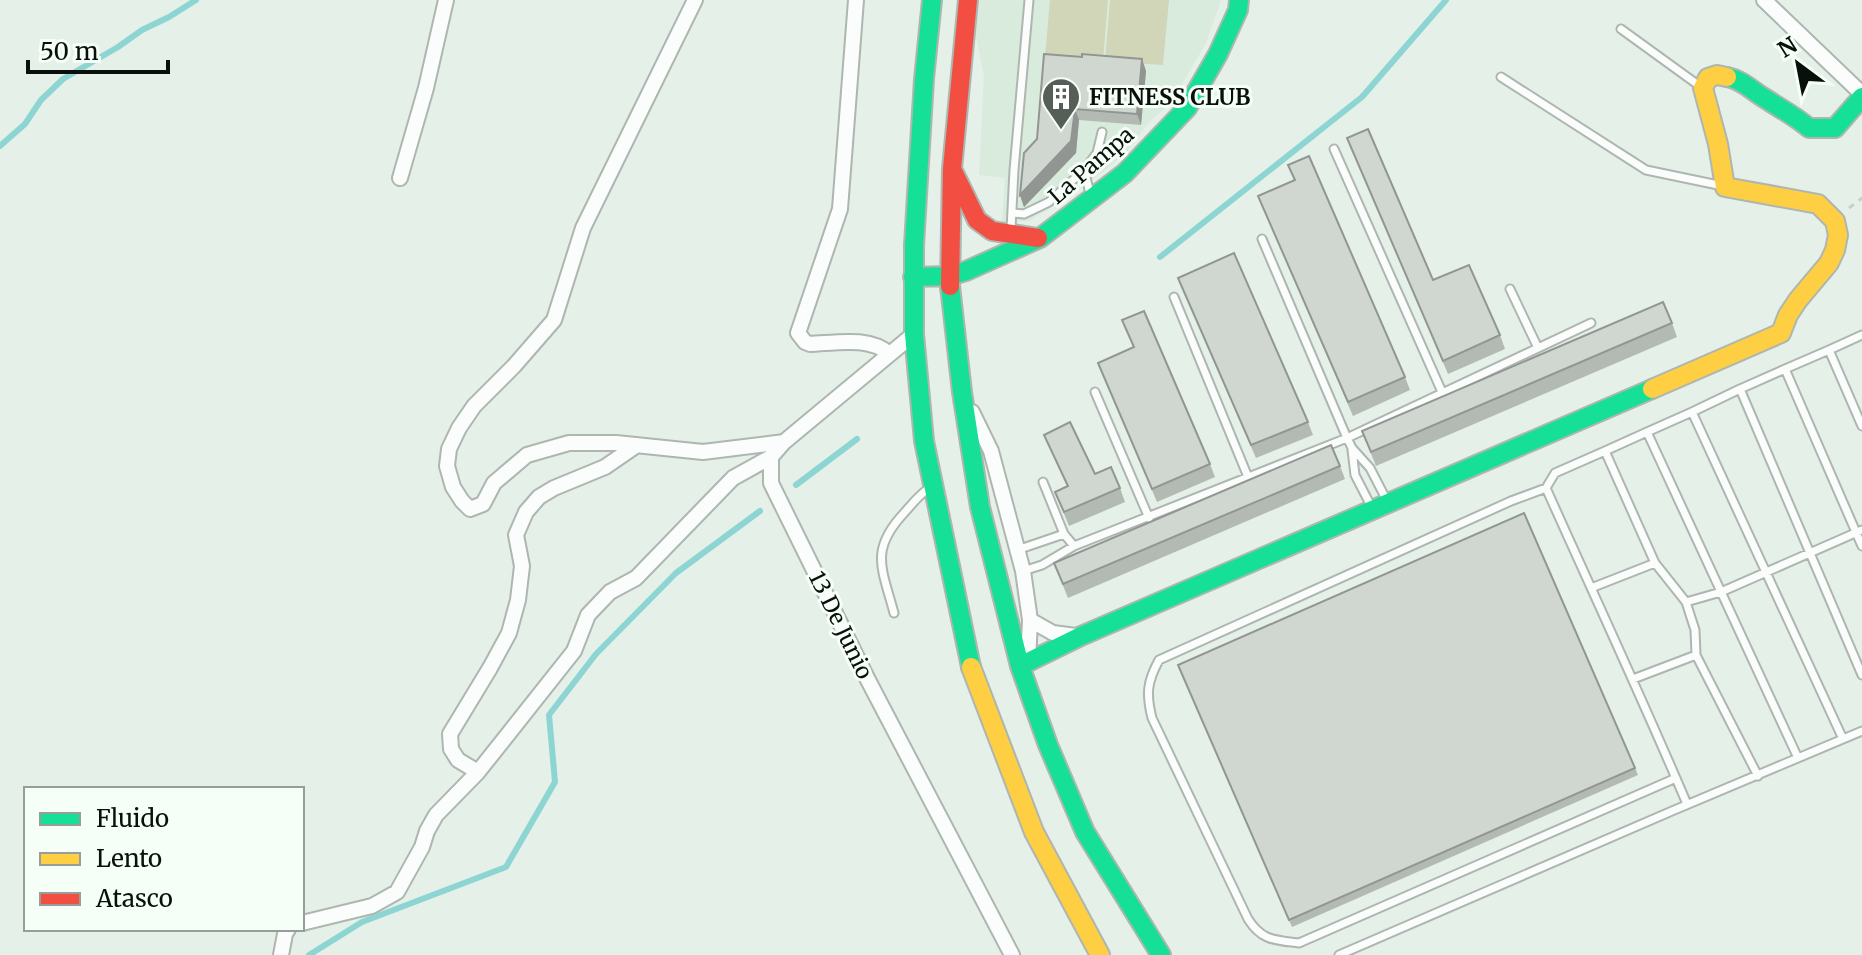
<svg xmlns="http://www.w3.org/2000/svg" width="1862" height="955" font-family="Merriweather,serif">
  <rect width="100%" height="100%" fill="#e5f0e8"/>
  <path fill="#d8ebdc" d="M979 0H1221L1206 43 1171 103 1148 123 1127 151 1109 167 1092 180 1083 181V186L1047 210 1028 221 1012 222 1002 221 1005 178 979 175 984 76 976 36Z"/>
  <path fill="#d1d6b9" d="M1050 0H1108L1103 61 1045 57Z
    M1110 0H1169L1163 65 1105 61Z"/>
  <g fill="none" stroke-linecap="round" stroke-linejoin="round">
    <path stroke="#8cd5d3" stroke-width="6" d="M0 146 25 124 41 100 63 79 118 47 142 30 169 17 196 0
      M1160 257 1362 97 1446 0
      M796 485 857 439
      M309 955 362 922 506 867 555 782 549 715 596 654 676 573 760 511"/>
    <g stroke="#aeb6b0" stroke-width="11">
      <path id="lane" d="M1621 29 1701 87
        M1501 77 1646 170 1723 186
        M1334 149 1442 392
        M1084 170 1090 193
        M1013 213 1024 214 1049 202 1084 170 1097 153 1102 132
        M1011 229 1014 170 1029 0
        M1262 239 1347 438 1352 448 1370 468 1386 499
        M1510 289 1538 348
        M1174 297 1248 477
        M1829 350 1862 335
        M1785 369 1829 350 1862 426
        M1740 389 1785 369 1862 546
        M1095 392 1149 518
        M1692 412 1740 389 1862 675
        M1647 432 1692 412 1843 739
        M1352 450 1355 475 1371 506
        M1605 451 1647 432 1798 758
        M1043 482 1064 534 1074 546
        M1546 488 1555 473 1605 451 1655 563 1686 602 1695 630 1696 655 1758 776
        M1017 550 1064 534
        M1023 571 1042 565 1074 546 1347 438 1591 323
        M1591 588 1655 563
        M1686 602 1721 592 1862 530
        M894 613C882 568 869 550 905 512 912 504 919 495 928 489
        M1633 679 1696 655
        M1676 778 1299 943C1275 940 1262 941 1248 919L1152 718C1146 694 1147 682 1159 660L1511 501 1546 488C1593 593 1642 698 1687 804
        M1339 955 1672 811 1862 731"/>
    </g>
    <g stroke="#aeb6b0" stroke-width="18">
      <path id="street" d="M695 0 583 228 554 320 514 366 474 406 459 428 449 449 447 466 453 487 462 501 470 509 483 504 494 483 527 455 569 443H616L703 452 784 442
        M856 0 840 209 798 333 805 342 810 344C835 343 870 336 889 354
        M1764 0 1862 94
        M400 178 426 88 446 0
        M914 334 784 442 771 457V483L868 680 1012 955
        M972 412 991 451 1023 571 1030 620 1053 633 1076 636
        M1028 662 1030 620
        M478 772 458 760 451 749 450 734 490 668 509 633 518 600 522 566 516 535 526 512 539 497 554 488 605 467 637 445
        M302 923 372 906 397 892 422 847 427 831 436 815 478 772 574 651 588 615 610 592 636 578 733 478 771 457
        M281 955 285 934 288 929"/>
    </g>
    <g stroke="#aeb6b0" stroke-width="22">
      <path id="fast" d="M932 0 924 79 914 245V334L924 441 971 667
        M1727 77C1743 80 1752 91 1766 99 1781 109 1795 116 1809 128H1835L1862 97
        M913 277 949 276 966 271 1040 238 1125 173 1187 108 1218 54 1238 10 1239 0
        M950 286 962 392 980 507 1020 666 1048 745 1085 832 1161 955
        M1020 666 1081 636 1652 389"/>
    </g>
    <g stroke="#aeb6b0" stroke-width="22">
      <path id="slow" d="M1652 389 1781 333 1788 315 1798 300 1829 263 1835 250 1838 235 1835 221 1818 204 1725 187 1718 144 1703 88 1708 78 1717 75 1727 77
        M971 667 1034 832 1100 955"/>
    </g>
    <g stroke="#aeb6b0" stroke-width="22">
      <path id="jam" d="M952 169 977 220 992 231 1038 238
        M950 286 952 169 968 0"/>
    </g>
    <path stroke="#cbcecb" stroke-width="3" stroke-dasharray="6 6" stroke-linecap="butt" d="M1849 208 1862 198"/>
    <use href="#lane" stroke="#fbfdfc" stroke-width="7"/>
    <use href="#street" stroke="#fbfdfc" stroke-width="14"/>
    <use href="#fast" stroke="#16e098" stroke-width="18"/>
    <use href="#slow" stroke="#ffcf43" stroke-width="18"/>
    <use href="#jam" stroke="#f24e42" stroke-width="18"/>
  </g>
  <path fill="#b3b9b3" d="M1082 57 1142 59 1146 71 1141 125 1079 120 1076 153 1024 207 1020 195 1037 139Z
    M1347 138 1433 280 1500 335 1505 349 1448 374Z
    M1288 165 1405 377 1410 390 1353 416 1258 196 1294 180Z
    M1178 278 1308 422 1313 435 1256 458Z
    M1122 320 1210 464 1215 477 1157 502 1098 363 1134 348Z
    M1672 323 1677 337 1376 466 1362 431Z
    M1044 435 1095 474 1120 488 1125 502 1069 526 1055 492 1067 486Z
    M1340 466 1345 479 1068 598 1054 563Z
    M1181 672 1635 768 1638 775 1292 927Z"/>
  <path fill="#929692" d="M1142 59 1146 71 1141 125 1137 114Z
    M1075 109 1079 120 1076 153 1024 207 1020 195Z"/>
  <path fill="#d0d7d0" stroke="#929692" stroke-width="2" d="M1044 54 1082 57V54L1142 59 1137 114 1075 109 1071 141 1020 195 1024 153 1037 139Z
    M1368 129 1433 280 1469 265 1500 335 1443 361 1347 138Z
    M1309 156 1405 377 1348 402 1258 196 1295 180 1288 165Z
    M1234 253 1308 422 1251 445 1178 278Z
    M1663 302 1672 323 1371 452 1362 431Z
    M1144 311 1210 464 1152 489 1098 363 1134 347 1122 320Z
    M1070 422 1095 474 1111 467 1120 488 1064 512 1055 492 1068 486 1044 435Z
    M1331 445 1340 466 1063 584 1054 563Z
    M1524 513 1635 768 1289 920 1178 665Z"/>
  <defs>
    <g id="building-pin" transform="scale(2)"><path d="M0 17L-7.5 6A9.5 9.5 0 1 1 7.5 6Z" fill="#565e58" stroke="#f6fef8"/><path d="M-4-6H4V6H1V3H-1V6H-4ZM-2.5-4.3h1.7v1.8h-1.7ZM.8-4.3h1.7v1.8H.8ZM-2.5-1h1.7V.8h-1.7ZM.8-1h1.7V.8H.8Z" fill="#fff"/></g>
  </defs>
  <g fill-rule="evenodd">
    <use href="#building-pin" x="1061" y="97"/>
  </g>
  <g text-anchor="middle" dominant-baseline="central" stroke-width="6" stroke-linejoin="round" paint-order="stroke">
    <g font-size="22" font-weight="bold" fill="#090f0a" stroke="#f6fef8" text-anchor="start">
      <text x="1089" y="97">FITNESS CLUB</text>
    </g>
    <g font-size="22" fill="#090f0a" stroke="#f6fef8">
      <text transform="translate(1091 165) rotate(-41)">La Pampa</text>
      <text transform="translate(841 625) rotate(64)">13 De Junio</text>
    </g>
  </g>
  <rect x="24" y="787" width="280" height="144" fill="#f6fef8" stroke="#979e99" stroke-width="2"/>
  <rect x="40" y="813" width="40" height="12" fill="#16e098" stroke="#979e99" stroke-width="2"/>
  <text x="96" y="827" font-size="24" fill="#090f0a">Fluido</text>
  <rect x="40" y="853" width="40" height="12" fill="#ffcf43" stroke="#979e99" stroke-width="2"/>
  <text x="96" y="867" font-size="24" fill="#090f0a">Lento</text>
  <rect x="40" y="893" width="40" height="12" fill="#f24e42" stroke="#979e99" stroke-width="2"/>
  <text x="96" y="907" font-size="24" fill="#090f0a">Atasco</text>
  <g transform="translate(1798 64) rotate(328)" stroke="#f6fef8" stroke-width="6" paint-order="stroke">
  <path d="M0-6L14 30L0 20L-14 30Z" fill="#090f0a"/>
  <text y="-12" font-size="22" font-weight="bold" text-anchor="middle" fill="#090f0a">N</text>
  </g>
  <path d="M28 60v12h140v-12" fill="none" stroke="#090f0a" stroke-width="4"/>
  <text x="40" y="60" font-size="24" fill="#090f0a" stroke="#f6fef8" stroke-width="6" paint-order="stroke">50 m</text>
</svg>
